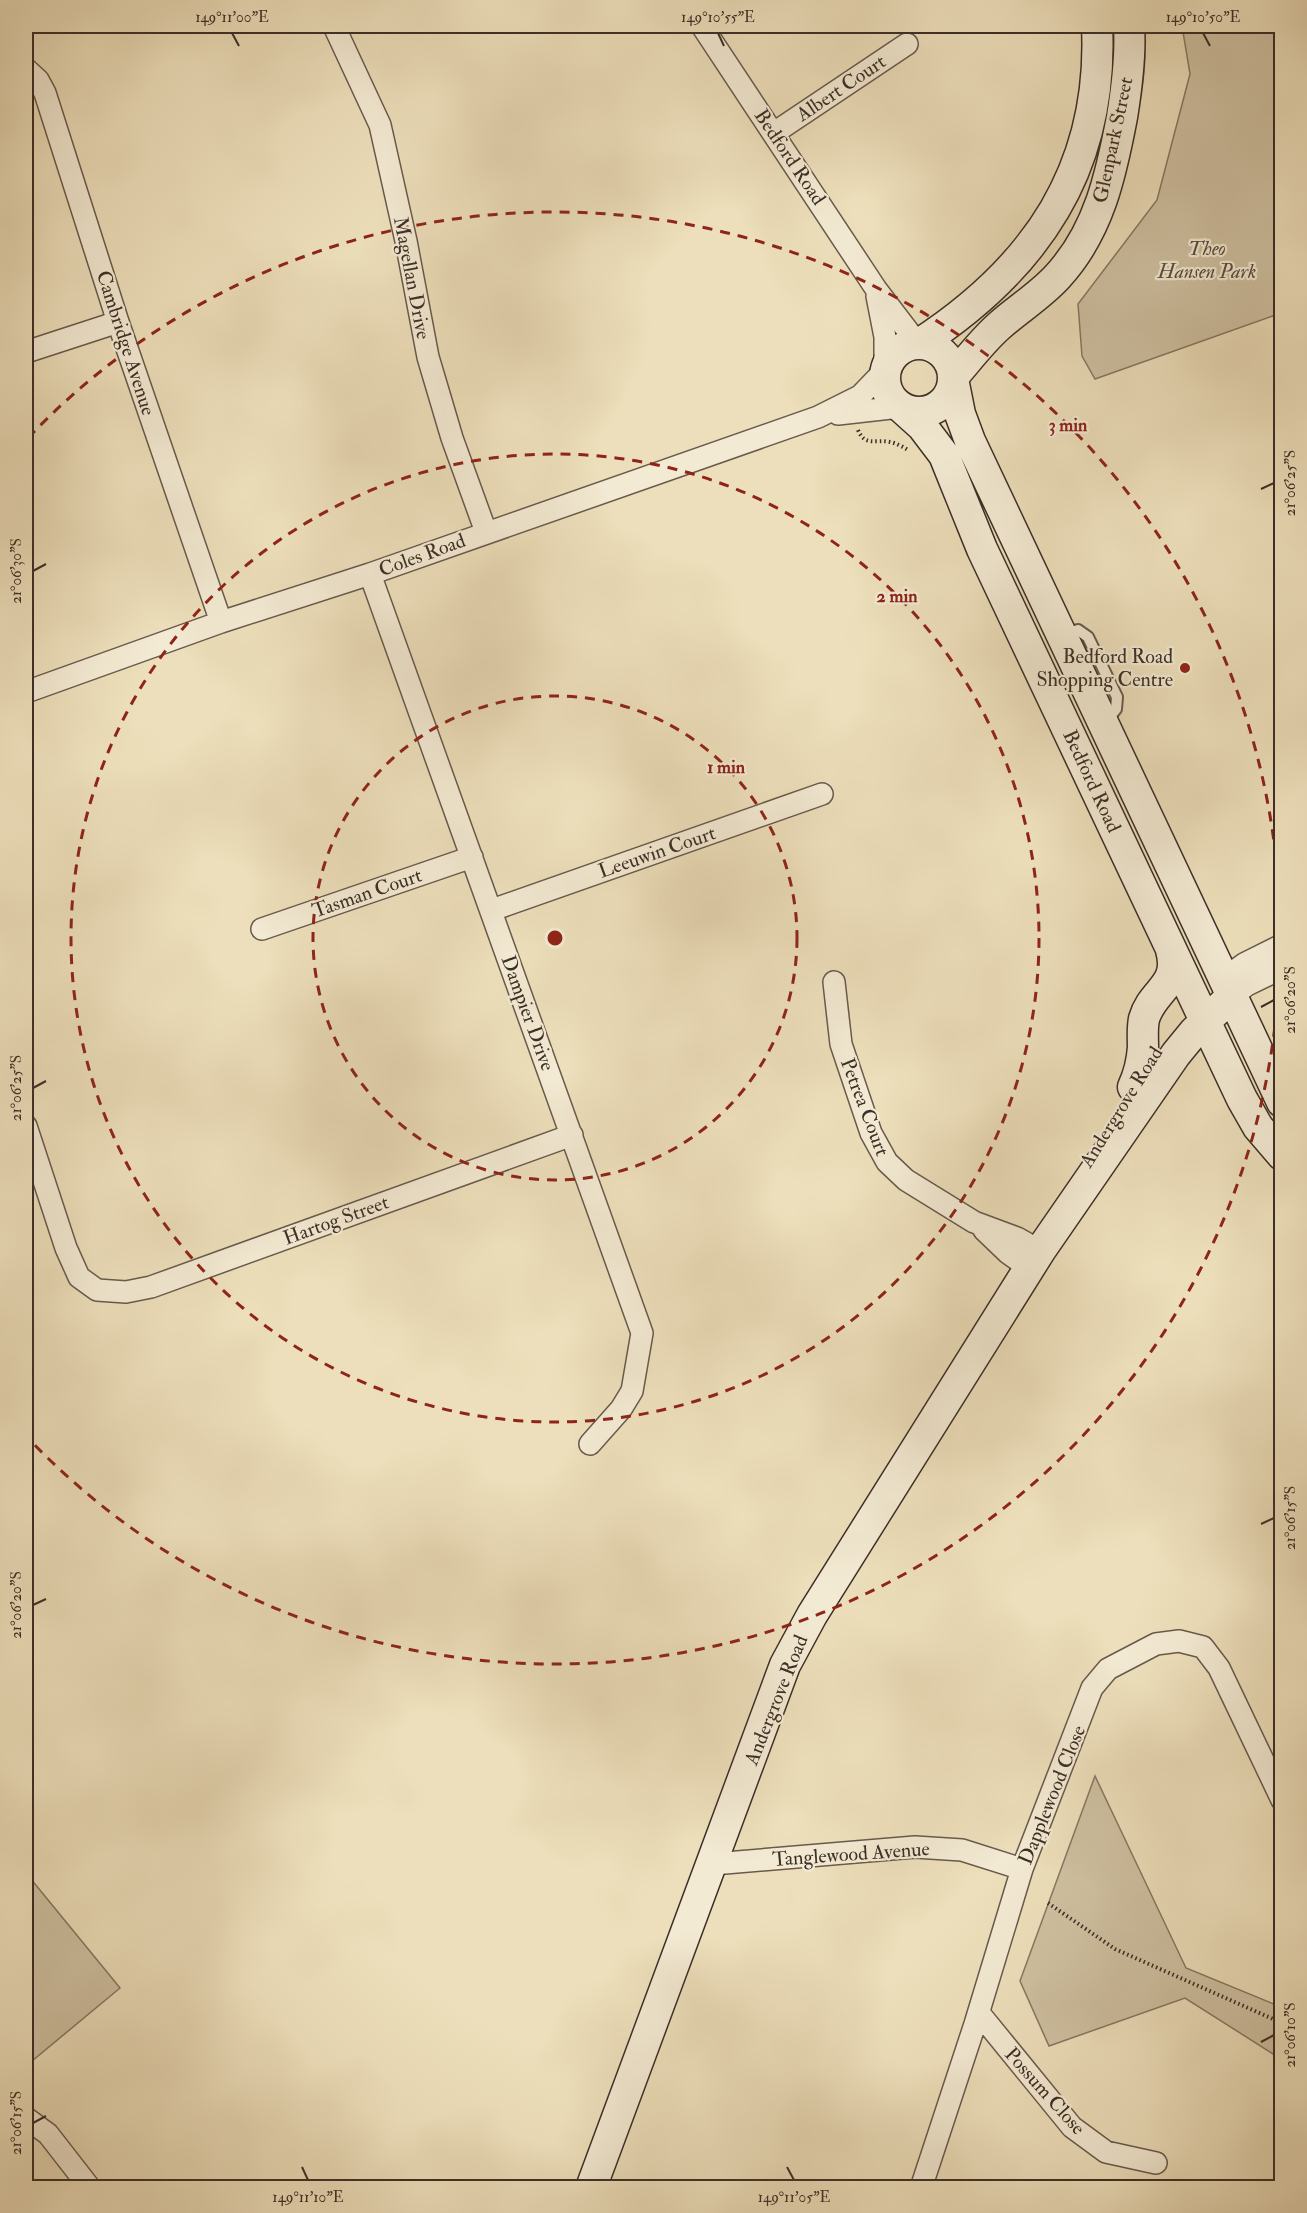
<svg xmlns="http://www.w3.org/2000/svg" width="1307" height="2213" font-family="'IM FELL Double Pica',serif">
  <rect width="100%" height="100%" fill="#eddfbb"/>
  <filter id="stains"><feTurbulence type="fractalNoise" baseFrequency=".00333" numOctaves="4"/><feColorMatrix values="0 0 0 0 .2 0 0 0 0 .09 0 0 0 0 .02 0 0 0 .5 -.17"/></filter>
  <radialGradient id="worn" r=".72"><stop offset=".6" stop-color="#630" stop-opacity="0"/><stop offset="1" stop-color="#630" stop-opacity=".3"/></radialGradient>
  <path fill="#cfc1a2" stroke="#867864" stroke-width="1.5" d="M1182 26H1281V313L1095 379 1082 356 1078 304 1157 200 1190 74Z
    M1095 1776 1186 1968 1281 2007V2059L1185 1998 1049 2046 1020 1981Z
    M26 1873 120 1988 26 2066Z"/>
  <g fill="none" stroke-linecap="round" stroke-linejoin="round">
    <g stroke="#685a4c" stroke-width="14">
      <path id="lane" d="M1064 634 1078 630 1088 637 1117 697 1116 709 1106 722"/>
    </g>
    <g stroke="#685a4c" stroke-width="24">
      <path id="street" d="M334 26 380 125 406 241 428 357 452 438 486 532
        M702 26 876 289 918 344
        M26 69 38 80 45 93 118 322 221 622
        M774 133 907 44
        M877 296 885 337V369
        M26 352 118 322
        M838 414 900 407
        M370 574 642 1333 632 1391 621 1409 590 1444
        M26 692 221 622 370 574 818 417 860 396 885 370
        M492 910 822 794
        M262 929 472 857
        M1223 979 1244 964 1282 945
        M834 982 841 1044 871 1133 887 1162 906 1180 974 1222 1017 1238 1040 1251
        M1231 997 1247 985 1282 968
        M26 1126 66 1248 79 1277 97 1290 126 1292 151 1287 572 1135
        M984 1230 1008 1253 1029 1268
        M713 1864 915 1847 962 1850 1022 1869
        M979 2013 1072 2127 1106 2152 1156 2163
        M26 2118 48 2134 90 2188
        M921 2188 975 2024 1022 1869 1092 1688 1108 1669 1156 1644 1179 1641 1203 1647 1219 1668 1282 1800"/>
    </g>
    <g stroke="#3c2e27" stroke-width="33">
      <path id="secondary" d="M885 378a34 34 0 1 1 68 0a34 34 0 1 1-68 0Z
        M919 344C1036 268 1104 168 1097 26
        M953 377C968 360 982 341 999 326 1018 309 1041 295 1058 276 1099 231 1111 175 1122 117 1127 86 1131 56 1129 26
        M953 379 960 414 970 441 1282 1102
        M902 408 922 426 944 455 982 549 1242 1099 1258 1127 1282 1155
        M1133 1087C1139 1074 1142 1062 1143 1047 1143 1038 1142 1029 1144 1019 1152 990 1181 986 1171 950
        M591 2188 785 1665 812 1615 1040 1251 1176 1054 1194 1032 1231 997"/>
    </g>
    <path stroke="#3c2e27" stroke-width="4" stroke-dasharray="1.5 3" stroke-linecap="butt" d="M858 430C865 447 876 439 890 442 896 443 903 447 908 450
      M1048 1903 1115 1949 1282 2023"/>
    <use href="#lane" stroke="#f3ead3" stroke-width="10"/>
    <use href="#street" stroke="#f3ead3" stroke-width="21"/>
    <use href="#secondary" stroke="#f3ead3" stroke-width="30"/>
  </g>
  <path fill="none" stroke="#3c2e27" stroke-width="2" d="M232 33 239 46M718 33 724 46M1203 33 1210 46M1261 489 1274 483M33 571 46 564M1261 1007 1274 1000M33 1088 46 1081M1261 1524 1274 1518M33 1605 46 1599M1261 2042 1274 2035M33 2123 46 2116M302 2167 308 2180M787 2167 794 2180"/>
  <g fill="none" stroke="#8f2418" stroke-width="3" stroke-dasharray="10 8">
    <circle cx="555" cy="938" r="242"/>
    <circle cx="555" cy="938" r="484"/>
    <path d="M28 438A726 726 0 1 1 28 1438"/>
  </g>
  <circle fill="#8f2418" stroke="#f3ead3" stroke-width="2" cx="1185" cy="668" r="6"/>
  <g text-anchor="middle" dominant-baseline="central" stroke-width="4.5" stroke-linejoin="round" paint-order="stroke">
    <g font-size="20" fill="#3c2e27" stroke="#f3ead3">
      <text transform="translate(841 88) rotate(-34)">Albert Court</text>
      <text transform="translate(1113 140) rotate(-78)">Glenpark Street</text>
      <text transform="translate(790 157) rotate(56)">Bedford Road</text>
      <text transform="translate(412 278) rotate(79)">Magellan Drive</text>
      <text transform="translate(126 343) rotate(72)">Cambridge Avenue</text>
      <text transform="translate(422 555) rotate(-20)">Coles Road</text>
      <text transform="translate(1092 781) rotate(65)">Bedford Road</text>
      <text transform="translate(657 852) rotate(-19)">Leeuwin Court</text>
      <text transform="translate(367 893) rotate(-19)">Tasman Court</text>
      <text transform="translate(528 1013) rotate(70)">Dampier Drive</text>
      <text transform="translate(865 1107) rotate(69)">Petrea Court</text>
      <text transform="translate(1121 1107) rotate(-58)">Andergrove Road</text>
      <text transform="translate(336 1220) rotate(-20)">Hartog Street</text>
      <text transform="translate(776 1700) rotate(-68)">Andergrove Road</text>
      <text transform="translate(1052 1795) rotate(-68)">Dapplewood Close</text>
      <text transform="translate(851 1854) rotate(-4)">Tanglewood Avenue</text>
      <text transform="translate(1045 2091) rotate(48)">Possum Close</text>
    </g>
    <g font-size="20" font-style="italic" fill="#594b40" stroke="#f3ead3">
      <text x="1207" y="248">Theo<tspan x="1207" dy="23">Hansen Park</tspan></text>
    </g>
    <g font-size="20" fill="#3c2e27" stroke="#f3ead3" text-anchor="end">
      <text x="1173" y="656">Bedford Road<tspan x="1173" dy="23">Shopping Centre</tspan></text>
    </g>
  </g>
  <circle cx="555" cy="938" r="9" fill="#8f2418" stroke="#f3ead3" stroke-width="3"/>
  <g font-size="18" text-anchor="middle" font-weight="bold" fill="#8f2418" stroke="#f3ead3" stroke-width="4.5" stroke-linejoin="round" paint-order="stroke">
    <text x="1068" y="431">3 min</text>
    <text x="897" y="602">2 min</text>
    <text x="726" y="773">1 min</text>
  </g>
  <rect width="1307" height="2213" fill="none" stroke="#eddfbb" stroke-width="66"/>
  <rect x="33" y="33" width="1241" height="2147" fill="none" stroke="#3c2e27" stroke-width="2"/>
  <g font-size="15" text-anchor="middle" fill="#3c2e27">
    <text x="232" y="22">149°11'00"E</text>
    <text x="718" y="22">149°10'55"E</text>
    <text x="1203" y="22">149°10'50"E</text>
    <text transform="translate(1290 483) rotate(-90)" y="5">21°06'25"S</text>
    <text transform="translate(16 571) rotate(-90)" y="5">21°06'30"S</text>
    <text transform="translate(1290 1000) rotate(-90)" y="5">21°06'20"S</text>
    <text transform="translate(16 1088) rotate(-90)" y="5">21°06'25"S</text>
    <text transform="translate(1290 1518) rotate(-90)" y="5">21°06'15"S</text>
    <text transform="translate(16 1605) rotate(-90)" y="5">21°06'20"S</text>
    <text transform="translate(1290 2035) rotate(-90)" y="5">21°06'10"S</text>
    <text transform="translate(16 2123) rotate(-90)" y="5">21°06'15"S</text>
    <text x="308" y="2202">149°11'10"E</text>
    <text x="794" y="2202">149°11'05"E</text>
  </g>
  <rect width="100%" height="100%" filter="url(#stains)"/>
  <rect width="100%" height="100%" fill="url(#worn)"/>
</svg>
